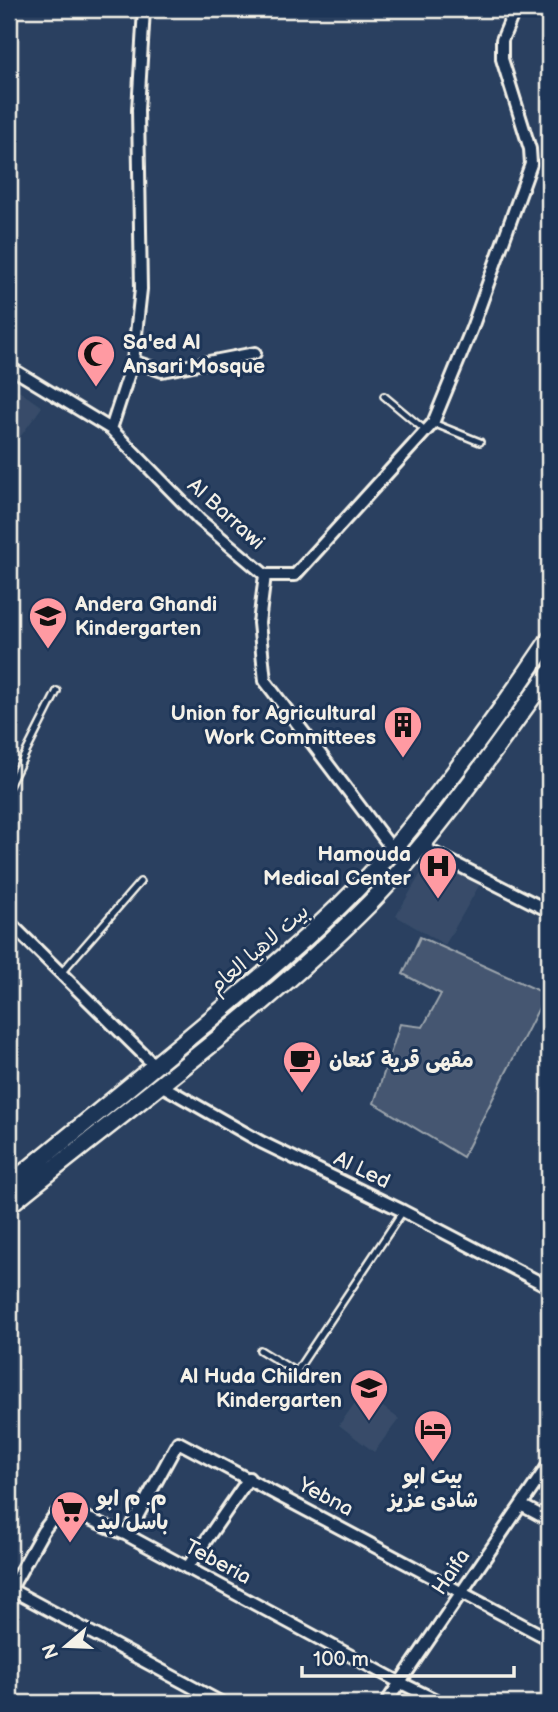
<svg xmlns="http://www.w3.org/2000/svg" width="558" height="1712" font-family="'Balsamiq Sans','Playpen Sans Arabic',sans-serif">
  <rect width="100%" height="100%" fill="#2a4060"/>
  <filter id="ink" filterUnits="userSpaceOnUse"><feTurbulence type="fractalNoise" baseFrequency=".0143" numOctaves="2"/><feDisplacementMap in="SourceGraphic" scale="14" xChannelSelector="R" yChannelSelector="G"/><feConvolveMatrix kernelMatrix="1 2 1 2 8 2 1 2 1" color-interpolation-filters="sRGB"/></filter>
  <g filter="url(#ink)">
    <path fill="#374c69" d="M9 384 42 407 9 452Z
      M431 856 480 884 445 945 396 916Z
      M363 1392 399 1419 374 1452 339 1425Z"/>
    <path fill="#445771" stroke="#9ca4ac" stroke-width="2" d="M420 937 546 994 463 1157 374 1103 400 1024 423 1027 441 994 403 974Z"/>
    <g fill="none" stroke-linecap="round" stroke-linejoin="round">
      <g stroke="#f4f1e8" stroke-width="10">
        <path id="lane" d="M235 9V14
          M384 396 426 431
          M433 423 480 442
          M9 786 57 691
          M61 973 140 882
          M260 1350 296 1372 403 1211"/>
      </g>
      <g stroke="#f4f1e8" stroke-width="16">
        <path id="street" d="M133 361 162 371 255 353
          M9 367 111 429 200 520 265 575 259 623 265 681 392 849
          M111 429 133 361 141 289 138 110 144 9
          M265 575H295L433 423 472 328 531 164 530 149 502 59V40L515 9
          M422 847 549 911
          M9 922 156 1067
          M159 1084 261 1142 403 1211 549 1287
          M521 1505 549 1520
          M127 1535 178 1442 549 1639
          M187 1568 249 1478
          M10 1589 222 1703
          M9 1592 43 1531 61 1507 127 1535 401 1683 442 1703
          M386 1703 549 1464"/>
      </g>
      <g stroke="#f4f1e8" stroke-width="21">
        <path id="secondary" d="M9 1185C85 1123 162 1061 237 997 283 958 329 919 370 875 435 804 495 720 549 640
          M9 1205C130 1106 260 1014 370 903 438 834 492 752 549 674"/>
      </g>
      <use href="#lane" stroke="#1d3557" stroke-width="5"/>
      <use href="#street" stroke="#1d3557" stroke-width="10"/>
      <use href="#secondary" stroke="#1d3557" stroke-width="16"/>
    </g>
  </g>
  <defs>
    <g id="mosque-pin" transform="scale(2.0125)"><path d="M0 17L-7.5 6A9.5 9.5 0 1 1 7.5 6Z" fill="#ff9aa2" stroke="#1d3557"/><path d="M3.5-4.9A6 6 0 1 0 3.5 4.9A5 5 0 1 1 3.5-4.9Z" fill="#111"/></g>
    <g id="school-pin" transform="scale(2.0125)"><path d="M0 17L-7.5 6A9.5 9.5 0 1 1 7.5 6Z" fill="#ff9aa2" stroke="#1d3557"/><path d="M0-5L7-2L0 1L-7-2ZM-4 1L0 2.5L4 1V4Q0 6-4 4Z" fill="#111"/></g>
    <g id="building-pin" transform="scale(2.0125)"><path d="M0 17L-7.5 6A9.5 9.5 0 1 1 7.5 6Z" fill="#ff9aa2" stroke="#1d3557"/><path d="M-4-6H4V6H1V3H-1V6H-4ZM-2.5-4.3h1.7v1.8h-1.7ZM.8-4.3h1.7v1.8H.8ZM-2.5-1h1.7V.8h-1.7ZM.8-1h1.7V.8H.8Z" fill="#111"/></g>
    <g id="hospital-pin" transform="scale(2.0125)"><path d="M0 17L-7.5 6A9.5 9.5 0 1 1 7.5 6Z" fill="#ff9aa2" stroke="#1d3557"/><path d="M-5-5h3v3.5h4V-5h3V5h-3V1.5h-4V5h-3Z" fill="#111"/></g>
    <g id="cafe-pin" transform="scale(2.0125)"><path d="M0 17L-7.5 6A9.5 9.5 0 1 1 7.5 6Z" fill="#ff9aa2" stroke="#1d3557"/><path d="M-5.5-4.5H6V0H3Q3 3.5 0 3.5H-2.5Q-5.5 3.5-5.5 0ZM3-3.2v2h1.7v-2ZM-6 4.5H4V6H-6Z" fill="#111"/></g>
    <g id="hotel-pin" transform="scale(2.0125)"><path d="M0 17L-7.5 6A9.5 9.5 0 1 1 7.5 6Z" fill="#ff9aa2" stroke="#1d3557"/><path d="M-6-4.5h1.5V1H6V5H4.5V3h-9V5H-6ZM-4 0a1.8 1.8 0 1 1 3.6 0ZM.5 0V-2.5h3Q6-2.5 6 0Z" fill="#111"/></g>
    <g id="supermarket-pin" transform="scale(2.0125)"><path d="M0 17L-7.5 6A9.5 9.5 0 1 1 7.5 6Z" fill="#ff9aa2" stroke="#1d3557"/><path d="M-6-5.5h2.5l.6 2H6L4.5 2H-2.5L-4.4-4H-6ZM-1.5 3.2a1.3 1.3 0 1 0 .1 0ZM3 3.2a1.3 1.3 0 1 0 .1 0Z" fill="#111"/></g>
  </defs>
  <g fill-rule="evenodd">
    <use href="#mosque-pin" x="96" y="354"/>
    <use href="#school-pin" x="48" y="616"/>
    <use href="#building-pin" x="403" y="725"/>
    <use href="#hospital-pin" x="438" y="866"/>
    <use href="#cafe-pin" x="302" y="1060"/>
    <use href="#school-pin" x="369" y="1388"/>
    <use href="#hotel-pin" x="433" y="1429"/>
    <use href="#supermarket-pin" x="70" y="1510"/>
  </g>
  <g text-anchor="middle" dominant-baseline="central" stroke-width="6" stroke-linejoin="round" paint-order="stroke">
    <g font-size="21" font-weight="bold" fill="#f4f1e8" stroke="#1d3557" text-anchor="start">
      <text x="123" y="342">Sa'ed Al<tspan x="123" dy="24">Ansari Mosque</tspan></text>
      <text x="75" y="604">Andera Ghandi<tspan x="75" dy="24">Kindergarten</tspan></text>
      <text x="376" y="713" text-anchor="end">Union for Agricultural<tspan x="376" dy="24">Work Committees</tspan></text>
      <text x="411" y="854" text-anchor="end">Hamouda<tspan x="411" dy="24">Medical Center</tspan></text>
      <text x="329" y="1060">مقهى قرية كنعان</text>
      <text x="342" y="1376" text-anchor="end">Al Huda Children<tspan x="342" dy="24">Kindergarten</tspan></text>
      <text x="433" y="1476" text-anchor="middle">بيت ابو<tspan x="433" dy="24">شادى عزيز</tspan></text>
      <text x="97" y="1498">م. م ابو<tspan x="97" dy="24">باسل لبد</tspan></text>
    </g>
    <g font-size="21" fill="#f4f1e8" stroke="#1d3557">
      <text transform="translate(226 514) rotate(42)">Al Barrawi</text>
      <text transform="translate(259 949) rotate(-41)">بيت لاهيا العام</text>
      <text transform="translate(362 1170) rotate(26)">Al Led</text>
      <text transform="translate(326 1497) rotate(28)">Yebna</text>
      <text transform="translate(218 1562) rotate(28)">Teberia</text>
      <text transform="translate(451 1572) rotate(-56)">Haifa</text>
    </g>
  </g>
  <rect width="558" height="1712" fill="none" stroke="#1d3557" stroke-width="35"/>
  <rect x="18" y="18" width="523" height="1677" fill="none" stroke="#f4f1e8" stroke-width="2.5" filter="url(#ink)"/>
  <g transform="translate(66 1646) rotate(251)" stroke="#1d3557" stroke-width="5" paint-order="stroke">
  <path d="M0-5L12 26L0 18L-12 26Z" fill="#f4f1e8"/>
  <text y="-10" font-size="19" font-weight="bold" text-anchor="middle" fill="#f4f1e8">N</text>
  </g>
  <path d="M302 1666v10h212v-10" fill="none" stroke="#f4f1e8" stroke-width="3.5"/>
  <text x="313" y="1666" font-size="21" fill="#f4f1e8" stroke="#1d3557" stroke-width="5" paint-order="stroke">100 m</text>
</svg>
